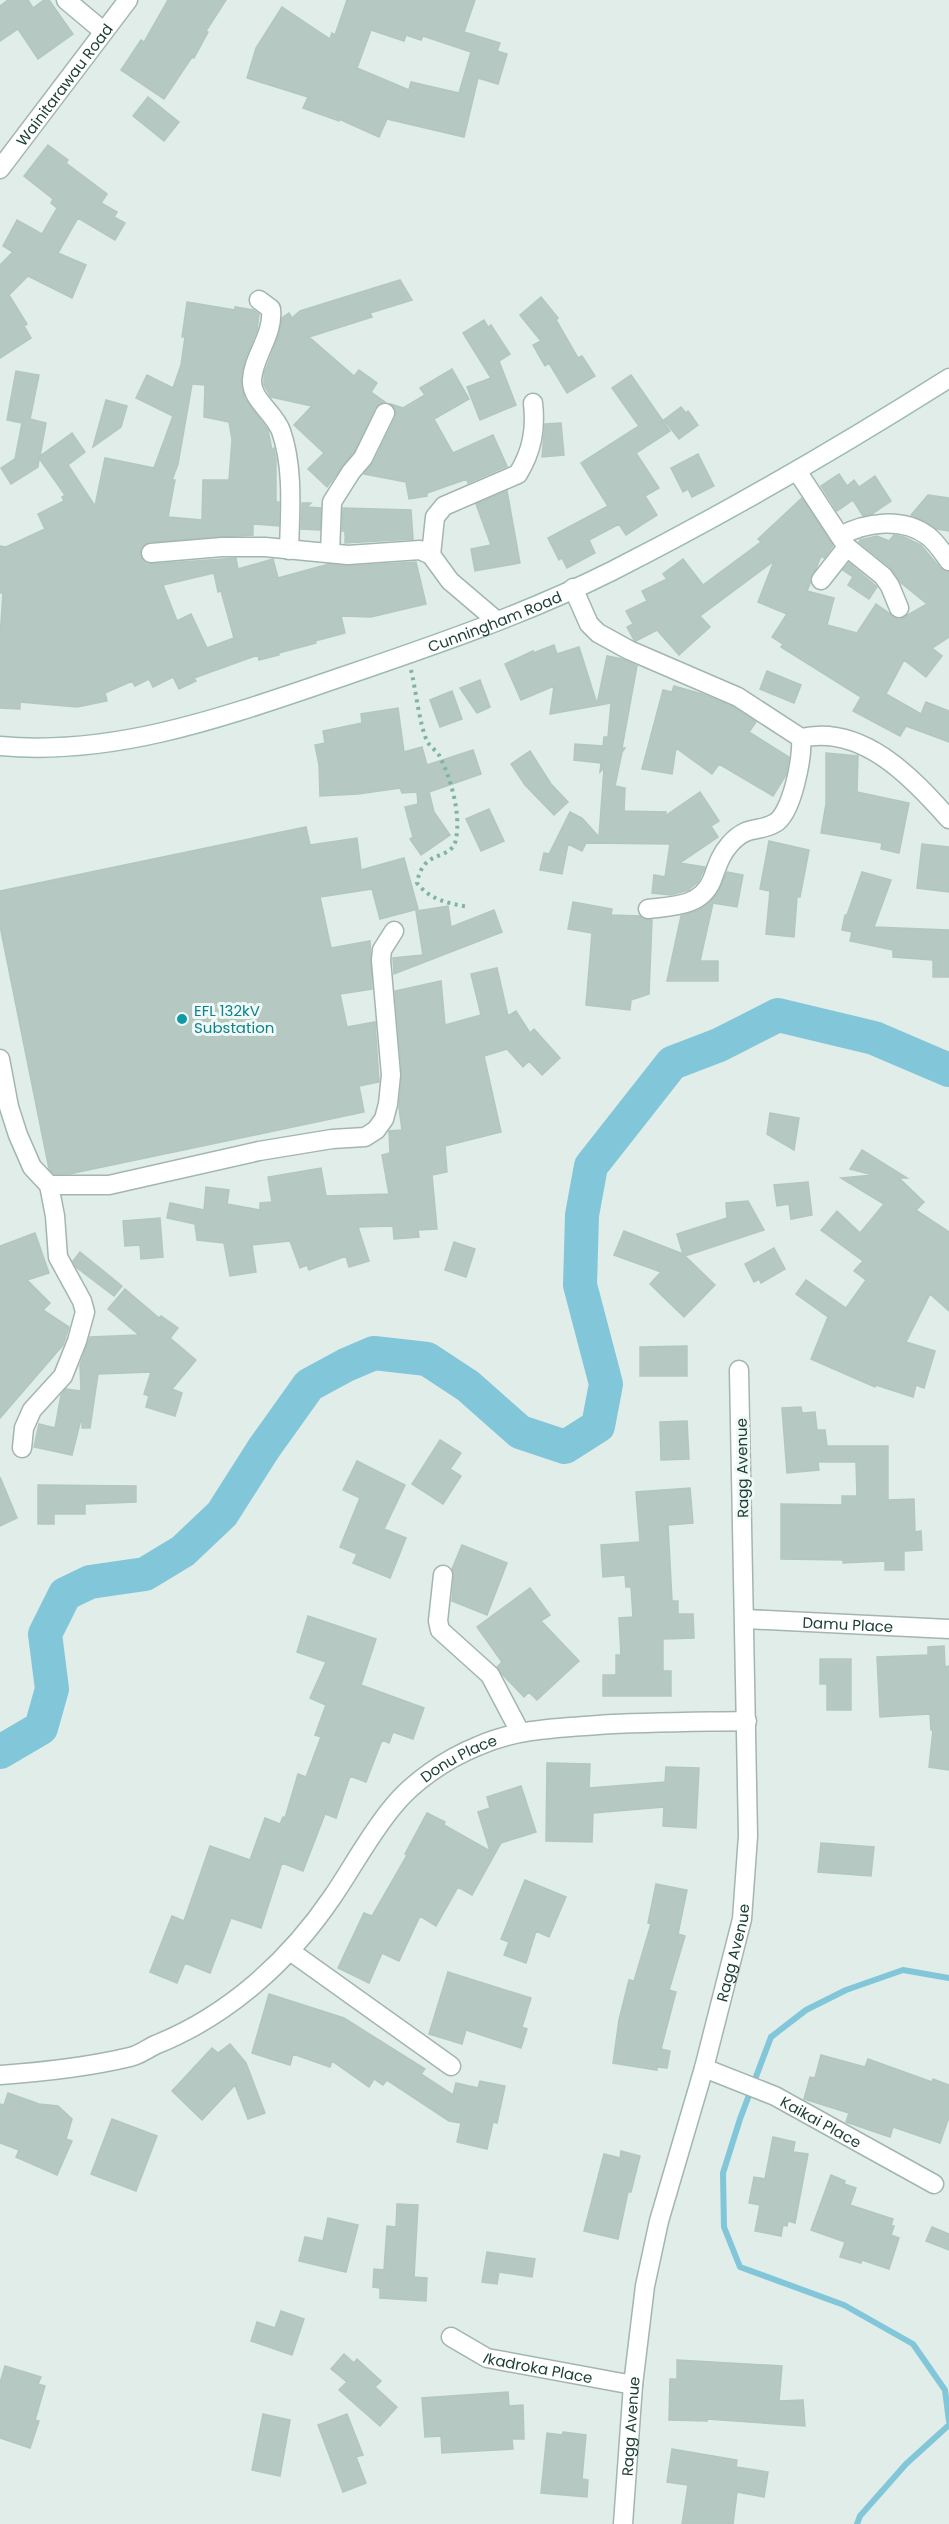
<svg xmlns="http://www.w3.org/2000/svg" width="949" height="2524" font-family="Poppins,sans-serif">
  <rect width="100%" height="100%" fill="#e0ede8"/>
  <g fill="none" stroke-linecap="round" stroke-linejoin="round">
    <path stroke="#82c6d9" stroke-width="6" d="M949 1978 903 1970 846 1990 806 2010 771 2037 740 2119 723 2173 724 2227 740 2267 844 2305 913 2344 945 2390 949 2421
      M857 2524 860 2516 906 2464 949 2425"/>
    <path stroke="#82c6d9" stroke-width="34" d="M0 1752 41 1728 52 1689 45 1634 65 1594 90 1582 145 1574 183 1551 222 1514 264 1448 309 1385 346 1365 374 1353 427 1359 468 1386 520 1432 565 1447 598 1426 606 1384 580 1285 582 1215 591 1166 672 1063 719 1045 778 1015 874 1038 949 1070"/>
  </g>
  <path fill="#b5c8c1" stroke="#b2c7c0" stroke-width="1.5" fill-rule="evenodd" d="M8 0H28L33 8 44 0H49L73 34 38 59 18 29 0 41V6Z
    M168 0H226L206 31 208 32 194 58 192 57 164 99 121 70 141 40 144 42Z
    M347 0H475L464 32 500 43 497 51 507 54 498 84 478 78 464 137 387 119 379 137 339 119V121L303 108 308 97 247 78 256 48 282 7 330 39 332 33 335 35ZM371 30 404 41 406 35 421 40 423 36 471 52 459 93 411 82 409 90 357 68Z
    M148 97 179 122 164 141 133 116Z
    M48 145 68 160 66 163 107 194 101 203 117 212 114 217 125 223 115 240 78 218 58 253 86 265 72 298 28 276 9 295 27 324 24 326 31 338 0 358V265L13 252 3 246 17 220 42 234 57 208 51 203 53 199 24 176Z
    M400 280 412 300 370 313 372 317 309 337 354 376 359 370 377 383 371 392 385 402 375 408 354 452 327 487 308 469 324 453 294 425 312 406 271 397 264 385V374L277 340 282 318 289 313 292 318 300 311Z
    M541 297 558 318 556 320 578 358 582 356 595 376 567 393 549 363 545 366 533 345 541 341 520 315Z
    M187 302 235 310V307L253 310 259 314 257 330 245 359 241 381 245 399 268 430 272 450 274 448 276 459V502H279V526L253 524V535L149 542 141 549 142 560 152 564 236 558 238 569 273 559 278 578 329 564 349 566 416 562 426 604 371 617 341 616 345 633 315 641 316 643 279 653V655L259 660 258 655 194 678 196 681 179 689 173 677 153 687 149 679 135 686 132 681 105 693 107 701 77 707 20 702V709L0 708V638L3 593H0V546L6 547 45 529 38 514 64 501 62 497 65 495 39 458 38 467 11 484 1 468 15 459 22 423 7 420 16 371 39 375 30 419 46 423 40 456 72 433 85 452 68 465 95 506 105 458 154 468 173 416 136 398 147 375 173 388 181 365 185 337H182ZM192 384 205 385 204 417 229 422 232 440 229 480H203L202 520 168 517 175 480H172L178 464ZM214 573 218 592 221 591 234 638 207 648 191 614 177 621 163 585Z
    M484 320 488 327 491 325 510 354 499 361 516 405 480 420 467 387 491 378 463 333Z
    M452 369 469 399 434 419 453 453 493 435 507 466 468 483 467 479 427 493V496L409 499 406 482 364 474 373 463 395 418 396 412 391 404 403 408 425 395 420 388Z
    M631 375 670 431 636 453 659 488 645 496 657 515 626 535 619 524 589 540 595 553 567 568 562 558 559 560 548 538 608 506 581 463 639 426 612 388Z
    M106 400 127 406 121 427 93 447Z
    M681 407 686 413 688 411 698 425 679 439 664 420Z
    M561 423 564 455 542 457 545 424Z
    M698 454 714 486 692 497 688 489 683 492 671 468Z
    M839 474 847 486 854 480 859 487 875 476 891 501 872 514 863 516 853 500 837 511 821 486Z
    M507 491 520 563 475 571 471 549 491 545 476 504Z
    M928 495 949 498V531L937 529 911 515Z
    M802 498 833 546 824 558 821 556 807 591 834 598 827 625 857 633 876 604 899 620 927 604 900 582 890 567 859 542 860 540 877 536 889 541 894 535 904 537 921 545 940 568 949 572V637L932 648 942 656 926 677 904 660 886 694 921 714 926 702 949 711V742L906 726 900 736 853 711 861 697 781 647 783 644 772 637 787 614 758 602 774 561 700 616 710 627 679 655 657 630 636 641 634 640 627 627 633 624 626 611 647 601 642 591 667 579 663 574 683 559 703 585 761 542 758 539Z
    M302 503H311L307 507 321 508 320 530 301 529Z
    M343 508 411 510 413 539 345 543V538L349 536H345V531H342Z
    M849 563 877 587 869 599 848 585 853 577 843 570Z
    M554 645 557 654 579 647 597 704 607 656 622 659 637 666 622 748H625L622 752 615 786 625 788 624 811 666 812 665 816 700 792 719 821 711 826 718 837 680 863 705 867 698 882 688 890 671 895 652 893 654 875 665 877 670 844 586 843 582 851 568 844 562 874 540 870 544 853 549 854 570 812 582 818 599 837 604 768 600 772 601 763 574 760 575 744 603 746 604 737H608L611 703 550 714 554 686 521 700 505 664 533 651V653Z
    M767 671 801 685 794 703 760 689Z
    M480 680 490 707 477 713 460 688Z
    M674 686 702 694 733 707 756 722 749 732 789 757 786 775 773 796 719 764 712 774 676 748 672 774 642 769 663 690 672 692Z
    M452 691 462 719 440 727 430 700Z
    M398 708 404 752 422 747 427 765 473 750 481 774 429 792 434 812 450 835 421 855 410 839 413 837 405 807 418 804 417 792 402 793 400 788 358 794 320 796 319 765 315 745 325 743 323 731 362 723 361 714Z
    M530 751 551 784 568 802 554 815 525 785 511 764Z
    M826 753 858 756 857 792 909 803 899 853 881 849 882 843 821 833 826 804Z
    M489 809 504 841 481 851 466 819Z
    M306 827 310 845 357 838 361 870 404 858 418 909 380 919 372 889 320 897 331 948 370 941 372 989 340 994 347 1027 375 1022 379 1082 359 1086 364 1112 69 1174H54L49 1169 0 926V891Z
    M769 841 809 850 800 897H797L794 937 766 934 770 891 760 889Z
    M922 844 949 847V892L917 888Z
    M727 872 743 875 737 907 713 903 700 961H718V981H667L681 916 697 911 709 903 717 894Z
    M862 872 891 880 874 927 949 930V977H933V960L893 957V950L850 941 852 932 842 930 845 915H847Z
    M573 902 612 909 611 915 640 916 644 919 652 920 649 994 631 1000 630 1010 586 1005 592 933 568 929Z
    M448 906 451 927 494 910 502 932 394 974 393 958 423 955 416 911Z
    M497 968 508 1016 516 1011 530 1033 534 1029 560 1058 542 1075 529 1061 523 1067 507 1049 484 1056 501 1132 445 1146 447 1172 432 1175 437 1229 418 1230 419 1237 394 1239 393 1226 358 1227 369 1261 349 1267 346 1256 309 1270 307 1265 300 1268 290 1241 252 1245 256 1272 230 1276 224 1243 197 1240 195 1224 167 1218 170 1203 204 1210 206 1187 229 1190 227 1204 260 1210V1203L272 1202 268 1177 321 1168 326 1196 389 1194 382 1155 390 1153 389 1131 402 1130 399 1108 402 1074 395 991 441 981 445 1025 481 1015 471 974Z
    M770 1113 799 1118 794 1150 767 1134Z
    M862 1150 907 1178H899L924 1202 916 1210 949 1232V1311L930 1294 906 1342 935 1351 924 1388 916 1385 913 1397 876 1385 875 1387 811 1359 828 1317 796 1294 806 1280 846 1308 866 1280 854 1271 863 1261 821 1230 837 1211 860 1233 884 1204 841 1178 873 1175 850 1169Z
    M808 1182 812 1215 791 1219 789 1204 777 1206 774 1185Z
    M748 1201 764 1230 685 1256 715 1285 684 1317 650 1284 661 1272 614 1255 624 1231 683 1254 677 1234 727 1218 726 1203Z
    M160 1218 163 1257 141 1259 140 1245 125 1246 123 1221Z
    M35 1233 49 1273 27 1280 50 1303 43 1310 69 1327 63 1345 0 1418V1246Z
    M454 1242 475 1249 466 1277 445 1270Z
    M774 1248 785 1269 761 1283 759 1279 754 1282 745 1264Z
    M80 1252 122 1286 114 1296 76 1267 73 1261Z
    M125 1289 159 1318 161 1316 178 1328 170 1338 196 1360 172 1389 182 1393 175 1416 146 1407 149 1396 144 1394 151 1372 98 1374 90 1428H82V1415L72 1455 34 1447 39 1424 55 1428 61 1395 66 1389 81 1391 80 1365 90 1337 139 1335 108 1309Z
    M687 1346V1376H640V1347Z
    M801 1407 802 1413 815 1412 817 1430H825L827 1446H888V1500L914 1499 915 1532 921 1531 922 1550 904 1551V1570H885V1561L843 1563V1560L781 1559V1504L842 1505V1496H857L856 1462H818L819 1470 787 1473 782 1408Z
    M687 1421 689 1459 661 1460 660 1422Z
    M440 1440 461 1453 450 1469 461 1476 443 1504 412 1484Z
    M357 1461 405 1485 384 1529 406 1538 390 1578 353 1563 357 1554 340 1547 360 1498 343 1490Z
    M0 1477 17 1518 0 1526Z
    M38 1485 136 1486V1502L85 1504V1514H54V1524H38Z
    M690 1488 693 1523 668 1525 672 1601H678V1614H693L694 1638 663 1639V1671H671V1696H603V1675H616V1655H621L619 1618 633 1617 631 1587H626L625 1575 603 1577 601 1545 640 1542 636 1492Z
    M462 1545 507 1563 487 1615 452 1601 454 1576 452 1569Z
    M530 1588 550 1615 541 1621 579 1661 537 1700 529 1692 524 1697 502 1674 497 1667 502 1662 477 1627Z
    M308 1616 376 1639 361 1685 424 1708 413 1739 393 1732 389 1743 382 1740 366 1782 350 1776 336 1818 325 1814 303 1871 282 1863 261 1928 231 1918 210 1973 185 1963 177 1983 150 1972 172 1916 184 1921 210 1846 250 1860 265 1818 280 1824 283 1817 285 1818 298 1774 306 1777 321 1737 315 1735 326 1705 310 1698 326 1662 297 1652Z
    M944 1646 945 1667 949 1666V1770L929 1767 933 1730H931L930 1714 880 1717 877 1657 928 1655V1647Z
    M820 1659H851V1710H827V1684H820Z
    M547 1763 590 1764 589 1788 665 1782 666 1767 699 1768 696 1828 663 1826 664 1807 593 1813 592 1842 546 1841Z
    M521 1786 536 1832 501 1843 472 1895 458 1887 436 1926 420 1916 399 1961 382 1953 369 1983 338 1968 364 1913 372 1916 407 1855 405 1854 427 1813 445 1822 444 1825 490 1851 478 1812 490 1808 487 1797Z
    M821 1843 874 1847 871 1876 818 1872Z
    M525 1880 566 1897 549 1937 536 1931 526 1963 504 1955 509 1942 501 1939Z
    M656 1884 687 1890 678 1934 685 1936 669 1990 676 1992 661 2049 670 2051 667 2068 657 2067V2070L613 2063 619 2020 629 1980 634 1981 651 1924 648 1923Z
    M448 1972 531 1998 522 2027 527 2029 521 2048 466 2030 462 2044 429 2034Z
    M269 1994 344 2018 425 2069 421 2074 453 2095 456 2083 478 2088 480 2081 505 2086 497 2123 493 2122 487 2149 457 2142 461 2123 449 2121 387 2080 383 2085 374 2079 369 2087 332 2061 330 2067 293 2054 290 2065 252 2053Z
    M230 2044 246 2063 265 2113 248 2119 235 2085 202 2120 172 2091 212 2048 218 2053Z
    M821 2055 865 2067 868 2059 932 2082 933 2079 949 2085V2117L940 2143 893 2127 890 2137 846 2122 849 2113 804 2099 810 2077 815 2078Z
    M8 2093 39 2104 58 2106 72 2119 66 2139 72 2141 57 2175 16 2157 19 2150 0 2143V2104L4 2105Z
    M112 2119 157 2136 136 2191 91 2174Z
    M773 2137 795 2142 793 2152 808 2154 795 2223 788 2221 787 2226 783 2225 781 2236 755 2231 760 2205 749 2203 754 2177 765 2179Z
    M621 2151 640 2156 631 2192H628L618 2239 584 2231 604 2154 620 2158Z
    M831 2175 845 2181 844 2184 856 2188 850 2205 893 2219 891 2226H894L891 2235 899 2238 889 2269 862 2260 861 2263 840 2257 845 2242 811 2230Z
    M397 2204 418 2205 414 2277 427 2278 426 2301 380 2298V2288L373 2287 374 2269 384 2270 387 2226 396 2227Z
    M328 2218 358 2225 346 2272 299 2261 305 2237 323 2241Z
    M932 2227 949 2234V2250L926 2241Z
    M487 2252 535 2259 532 2277 499 2272 497 2284 482 2282Z
    M281 2311 304 2319 292 2355 251 2341 257 2322 275 2328Z
    M344 2354 354 2363 357 2359 381 2381 375 2387 397 2407 380 2426 339 2390 347 2382 331 2369Z
    M677 2360 782 2366 779 2401 803 2400 805 2426 707 2419V2421L669 2420 670 2379H677Z
    M5 2366 41 2377 38 2384 45 2386 35 2420 39 2421 30 2448 0 2438V2383Z
    M508 2392 509 2406 523 2405 524 2439H512L513 2449 442 2453 441 2436 425 2437 422 2398Z
    M263 2414 290 2420 280 2476 252 2470Z
    M347 2414 363 2455 356 2457 366 2483 343 2492 318 2425Z
    M563 2432 586 2435 582 2479 588 2480 587 2497 541 2493 547 2433 562 2435Z
    M672 2449 737 2460 736 2467 768 2472 764 2497 737 2492 733 2524H682L688 2485 667 2482Z"/>
  <g fill="none" stroke-linecap="round" stroke-linejoin="round">
    <g stroke="#a2b6b0" stroke-width="21">
      <g id="minor">
        <path d="M66 0 103 31"/>
        <path id="s1" d="M0 169 128 0"/>
        <path d="M259 300 271 309C274 335 253 356 252 380 251 400 274 412 281 431 294 468 290 512 289 550"/>
        <path d="M797 471 847 547 883 576 890 586 899 608"/>
        <path d="M840 536C866 522 903 517 928 536 937 543 943 553 949 561"/>
        <path d="M151 553 222 547H265L348 555 420 550 431 555 450 581 497 621"/>
        <path d="M330 553 332 502 351 472 363 458 385 413"/>
        <path d="M431 555 435 517 444 506 518 474C532 451 536 430 533 403"/>
        <path d="M821 580 847 547"/>
        <path d="M573 588 589 624 598 633 629 650 738 697 801 738C862 724 912 777 949 819"/>
        <path d="M648 909C672 906 701 907 712 880 717 867 720 855 730 844 748 824 758 833 775 823 792 814 803 756 801 738"/>
        <path d="M0 1059 9 1107 18 1135 32 1167 49 1185H109L259 1151 332 1139 365 1137 376 1130 384 1119 388 1104 391 1075 381 960 382 950 394 931"/>
        <path d="M22 1448 24 1428 32 1410 63 1376 77 1341 85 1312 82 1301 58 1257 55 1216 49 1185"/>
        <path d="M443 1575 438 1621 440 1630 490 1675 520 1732"/>
        <path id="s2" d="M746 1619 949 1629"/>
        <path d="M290 1951 451 2066"/>
        <path id="s3" d="M704 2068 775 2096 934 2184"/>
        <path id="s4" d="M0 2075C43 2072 88 2067 130 2057 139 2055 147 2049 155 2045 228 2016 289 1961 333 1896 352 1868 369 1836 391 1809 412 1782 446 1759 478 1746 516 1729 557 1728 598 1725 648 1722 697 1722 747 1721"/>
        <path id="s5" d="M451 2337 487 2358 633 2385"/>
        <path id="s6" d="M623 2524 633 2385 645 2286 659 2221 704 2068 742 1919 748 1836 739 1370"/>
      </g>
    </g>
    <g stroke="#9dbab2" stroke-width="21">
      <g id="secondary">
        <path id="s7" d="M0 746C110 756 215 720 318 685 417 651 518 618 612 571 728 512 840 447 949 378"/>
      </g>
    </g>
    <path stroke="#7db4a6" stroke-width="4" stroke-dasharray="3 4.5" stroke-linecap="butt" d="M411 670C416 690 419 723 427 741 430 747 436 750 439 755 451 778 461 814 456 839 452 862 423 847 417 883 430 900 448 903 468 907"/>
    <use href="#minor" stroke="#fff" stroke-width="18"/>
    <use href="#secondary" stroke="#fff" stroke-width="18"/>
  </g>
  <circle fill="#0f9aa8" stroke="#f1f9f6" stroke-width="2" cx="182" cy="1019" r="6"/>
  <g text-anchor="middle" dominant-baseline="central" stroke-width="6" stroke-linejoin="round" paint-order="stroke">
    <g font-size="15" fill="#1f4039" stroke="#f1f9f6">
      <text stroke="none"><textPath href="#s1" startOffset="106">Wainitarawau Road</textPath></text>
      <text stroke="none"><textPath href="#s7" startOffset="514">Cunningham Road</textPath></text>
      <text transform="translate(742 1468) rotate(-91)">Ragg Avenue</text>
      <text stroke="none"><textPath href="#s2" startOffset="102">Damu Place</textPath></text>
      <text stroke="none"><textPath href="#s4" startOffset="585">Donu Place</textPath></text>
      <text stroke="none"><textPath href="#s6" startOffset="584">Ragg Avenue</textPath></text>
      <text stroke="none"><textPath href="#s3" startOffset="129">Kaikai Place</textPath></text>
      <text stroke="none"><textPath href="#s5" startOffset="94">Ikadroka Place</textPath></text>
      <text stroke="none"><textPath href="#s6" startOffset="98">Ragg Avenue</textPath></text>
    </g>
    <g font-size="15" fill="#0d838f" stroke="#f1f9f6" text-anchor="start">
      <text x="194" y="1010">EFL 132kV<tspan x="194" dy="17">Substation</tspan></text>
    </g>
  </g>
</svg>
